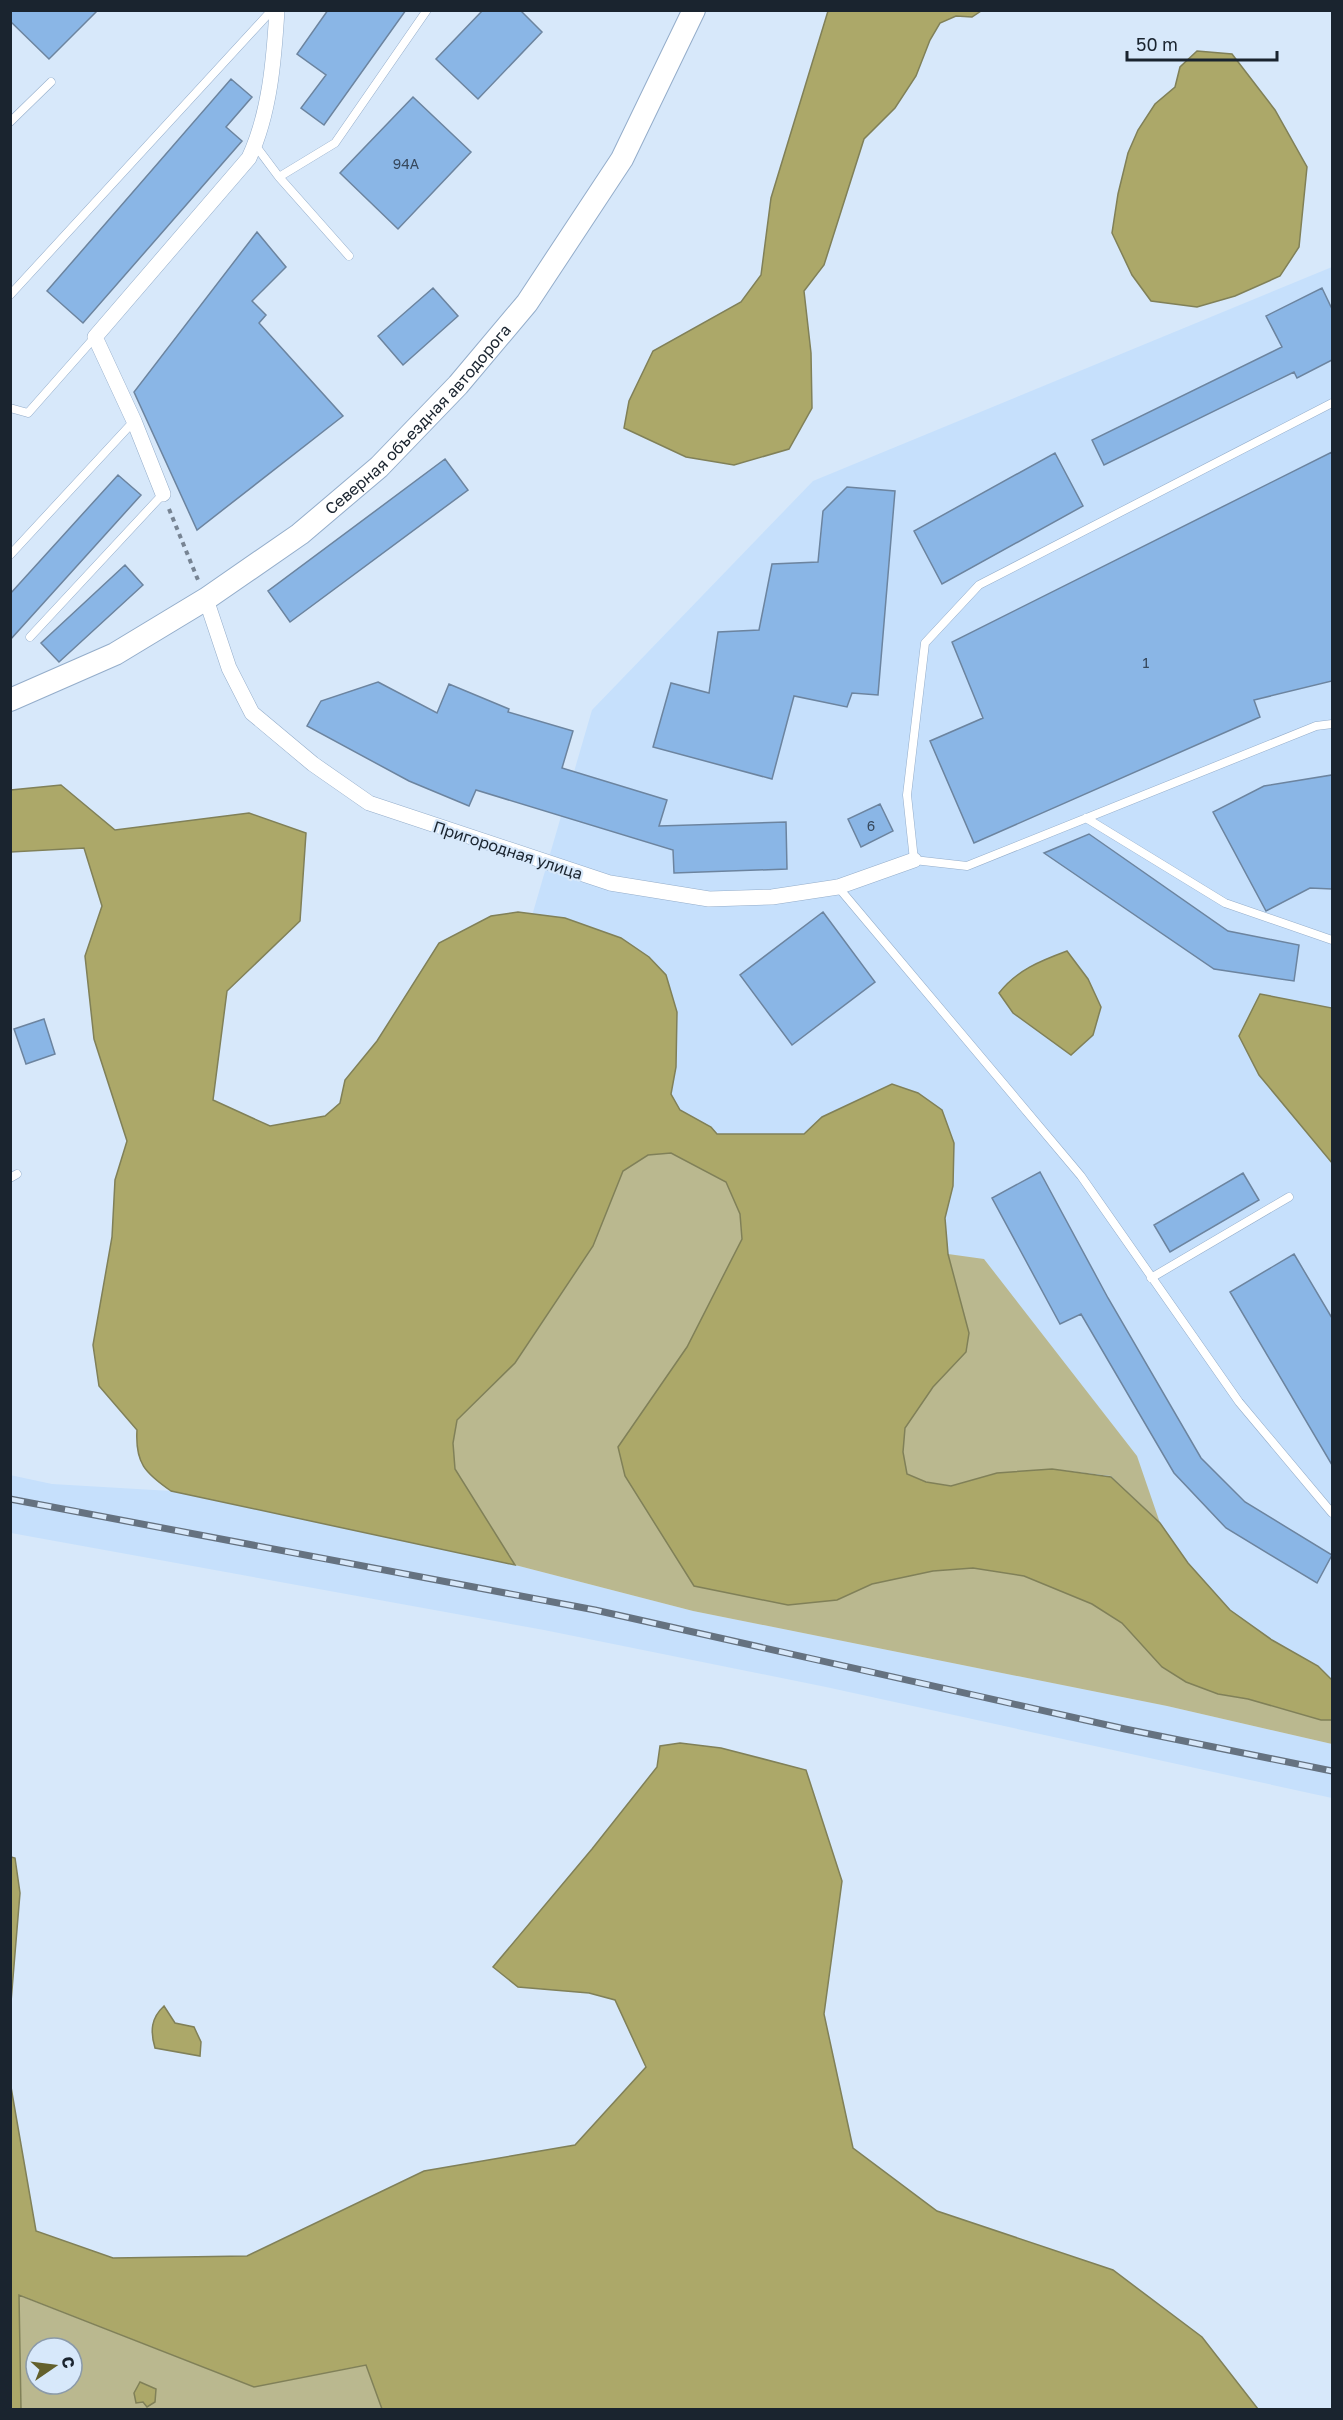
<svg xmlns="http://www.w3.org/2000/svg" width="1343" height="2420" font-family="'Golos Text',sans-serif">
  <rect width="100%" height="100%" fill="#d7e8fa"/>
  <path fill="#c6e0fc" d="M1332 267V1706L647 1127 520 957 592 710 813 481Z
    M10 1475 52 1484 171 1491 515 1565 693 1611 1167 1706 1332 1744V1798L826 1687 544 1630 11 1533Z"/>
  <path fill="#bab88f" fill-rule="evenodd" d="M671 1153 726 1182 740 1214 742 1239 687 1348 618 1447 837 1600 872 1584 933 1571 973 1568 1024 1576 1092 1604 1122 1623 1162 1667 1218 1694 1248 1699 1321 1720H1332V1744L1167 1706 693 1611 515 1565 455 1469 453 1443 457 1420 515 1363 593 1246 623 1171 648 1155Z
    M948 1254 984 1259 1137 1456 1160 1523 1111 1476 1052 1469 997 1473 952 1486 926 1482 907 1474C904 1460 900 1442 905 1428 913 1406 950 1369 966 1352Z
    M18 2295 254 2387 366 2365 382 2409H21ZM36 2348H72V2384H36Z"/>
  <path fill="#aca869" stroke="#808058" stroke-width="1.5" d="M828 11H981L972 17 956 16 940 23 930 40 916 76 895 108 864 139 824 265 804 291 811 353 812 408 789 449 734 465 686 457 624 428 629 401 653 351 741 302 761 275 771 198Z
    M1197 51 1232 54 1275 110 1307 167 1299 247 1280 276 1235 296 1197 307 1151 301 1132 275 1112 233 1118 194 1128 153 1138 130 1155 104 1175 87 1180 67Z
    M61 785 115 830 249 813 306 833 300 921 227 991 213 1100 270 1126 325 1116 340 1103 345 1080 377 1041 439 943 491 916 518 912 565 918 621 938 649 957 666 975 677 1012 676 1067 671 1094 680 1110 711 1127 717 1134H804L822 1117 892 1084 918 1093 942 1110 954 1143 953 1186 945 1218 948 1254 969 1333 966 1352 933 1387 905 1428 903 1452 907 1474 926 1482 951 1486 997 1473 1052 1469 1111 1477 1160 1523 1188 1563 1230 1610 1272 1640 1318 1666 1332 1680V1720H1321L1248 1699 1218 1694 1186 1682 1162 1667 1122 1623 1092 1604 1024 1576 973 1568 933 1571 872 1584 837 1600 788 1605 694 1586 625 1476 618 1447 687 1347 742 1239 740 1214 726 1182 671 1153 648 1155 623 1171 593 1246 515 1363 457 1420 453 1443 455 1469 515 1565 171 1491C145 1473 135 1463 137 1430L99 1386 93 1345 112 1237 115 1180 127 1141 94 1039 85 956 102 906 84 848 11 852V790Z
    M1067 951 1088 979 1101 1007 1093 1035 1071 1055 1013 1013 999 993C1017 970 1040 961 1067 951Z
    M1260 994 1332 1008V1163L1259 1075 1239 1036Z
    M680 1743 721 1748 806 1770 842 1881 824 2014 853 2148 937 2211 1113 2270 1202 2337 1258 2409H382L366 2365 254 2387 19 2295 21 2409H11V2087L36 2231 113 2258 247 2256 424 2171 575 2145 646 2067 615 2000 589 1993 518 1987 493 1967 592 1849 657 1767 660 1746Z
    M11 1857 15 1858 20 1893 11 2002Z
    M164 2006 175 2023 194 2027 201 2042 200 2056 155 2048C150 2031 151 2018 164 2006Z
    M140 2382 156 2389 155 2402 147 2407 143 2402 136 2403 134 2393Z"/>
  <path fill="#8ab6e6" stroke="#6c849f" stroke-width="1.5" d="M10 10H98L49 59 10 21Z
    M328 10H406L324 125 301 108 326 75 297 54Z
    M483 10H520L542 32 478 99 436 59Z
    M231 79 252 97 226 127 242 141 83 323 47 291Z
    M413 97 471 152 398 229 340 173Z
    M257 232 286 267 252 301 266 315 259 323 343 416 197 530 134 392Z
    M433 288 458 316 403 365 378 336Z
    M1322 288 1332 309V360L1297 378 1294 372 1104 465 1092 440 1282 347 1266 316Z
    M1332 452V681L1254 700 1260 717 974 843 930 741 983 718 952 642Z
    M1055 453 1083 506 942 584 914 531Z
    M445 459 468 490 290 622 268 591Z
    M118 475 141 495 10 640V594Z
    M847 487 895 491 878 695 852 693 847 707 794 696 772 779 653 747 671 683 709 693 718 632 759 630 772 564 818 562 823 511Z
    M125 565 143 585 59 662 41 643Z
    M378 682 437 713 449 684 509 709 508 712 573 731 562 768 667 800 659 826 786 822 787 869 674 873 673 850 476 790 469 806 409 781 307 726 321 701Z
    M1332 775V889L1310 888 1266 911 1213 812 1264 786Z
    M880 804 893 831 861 847 848 819Z
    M1089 834 1228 931 1299 945 1294 981 1214 969 1044 853Z
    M823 912 875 982 792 1045 740 975Z
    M44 1019 55 1054 26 1064 14 1029Z
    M1040 1172 1108 1298 1201 1458 1245 1502 1332 1555 1317 1583 1226 1528 1174 1473 1081 1314 1060 1324 992 1198Z
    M1243 1173 1259 1200 1170 1252 1154 1225Z
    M1294 1254 1332 1318V1465L1230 1292Z"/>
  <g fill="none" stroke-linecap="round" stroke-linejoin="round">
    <g stroke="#94adca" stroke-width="9">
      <path id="lane" d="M10 122 51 82
        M255 145 279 177 349 256
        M279 177 335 143 427 10
        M10 295 272 10
        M1332 403 979 585 925 643 907 795 914 860 967 866 1316 726 1332 724
        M10 408 28 413 95 337
        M10 555 134 421
        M30 637 163 494
        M1086 818 1225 903 1332 940
        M838 887 1081 1176 1239 1402 1332 1513
        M10 1178 17 1174
        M1151 1278 1289 1197"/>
    </g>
    <g stroke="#94adca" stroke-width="16">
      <path id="street" d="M163 494 134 421 95 337 249 158C270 113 274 59 277 10
        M206 599 229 668 252 713 313 764 369 803 610 883 709 899 772 897 838 887 914 860"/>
    </g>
    <g stroke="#94adca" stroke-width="24">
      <g id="secondary">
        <path id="s1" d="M10 700 115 654 206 599 300 534 379 467 458 385 527 303 622 159 694 10"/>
      </g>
    </g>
    <path stroke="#778493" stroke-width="4" stroke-dasharray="4.5 4.5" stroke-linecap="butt" d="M169 509 198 580"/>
    <use href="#lane" stroke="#fff" stroke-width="8"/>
    <use href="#street" stroke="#fff" stroke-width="15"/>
    <use href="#secondary" stroke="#fff" stroke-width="22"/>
    <g stroke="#657280" stroke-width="7">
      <path id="rail" d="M10 1499 595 1610 1125 1729 1332 1771"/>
    </g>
    <use href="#rail" stroke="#d7e8fa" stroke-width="4.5" stroke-dasharray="14" stroke-linecap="butt"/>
  </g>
  <g text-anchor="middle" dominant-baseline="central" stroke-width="4.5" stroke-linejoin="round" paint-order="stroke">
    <g font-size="14" fill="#36485d">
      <text x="406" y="163">94А</text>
      <text x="1146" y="662">1</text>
      <text x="871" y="825">6</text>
    </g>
    <g font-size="16" fill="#1a242f" stroke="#d7e8fa">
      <text stroke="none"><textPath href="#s1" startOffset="500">Северная объездная автодорога</textPath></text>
      <text transform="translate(508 850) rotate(18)">Пригородная улица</text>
    </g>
  </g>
  <rect width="1343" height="2420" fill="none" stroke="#1a242f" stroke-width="24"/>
  <g transform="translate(54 2366) rotate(76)"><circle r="28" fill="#d7e8fa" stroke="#8b9aa9" stroke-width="1.5"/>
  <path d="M0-4.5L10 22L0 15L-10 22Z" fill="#63602c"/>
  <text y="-9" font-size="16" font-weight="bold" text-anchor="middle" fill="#1a242f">С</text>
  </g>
  <path d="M1127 51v9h150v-9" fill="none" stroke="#1a242f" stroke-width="3"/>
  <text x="1136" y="51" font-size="18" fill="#1a242f" stroke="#d7e8fa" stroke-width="4.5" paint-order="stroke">50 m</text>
</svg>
